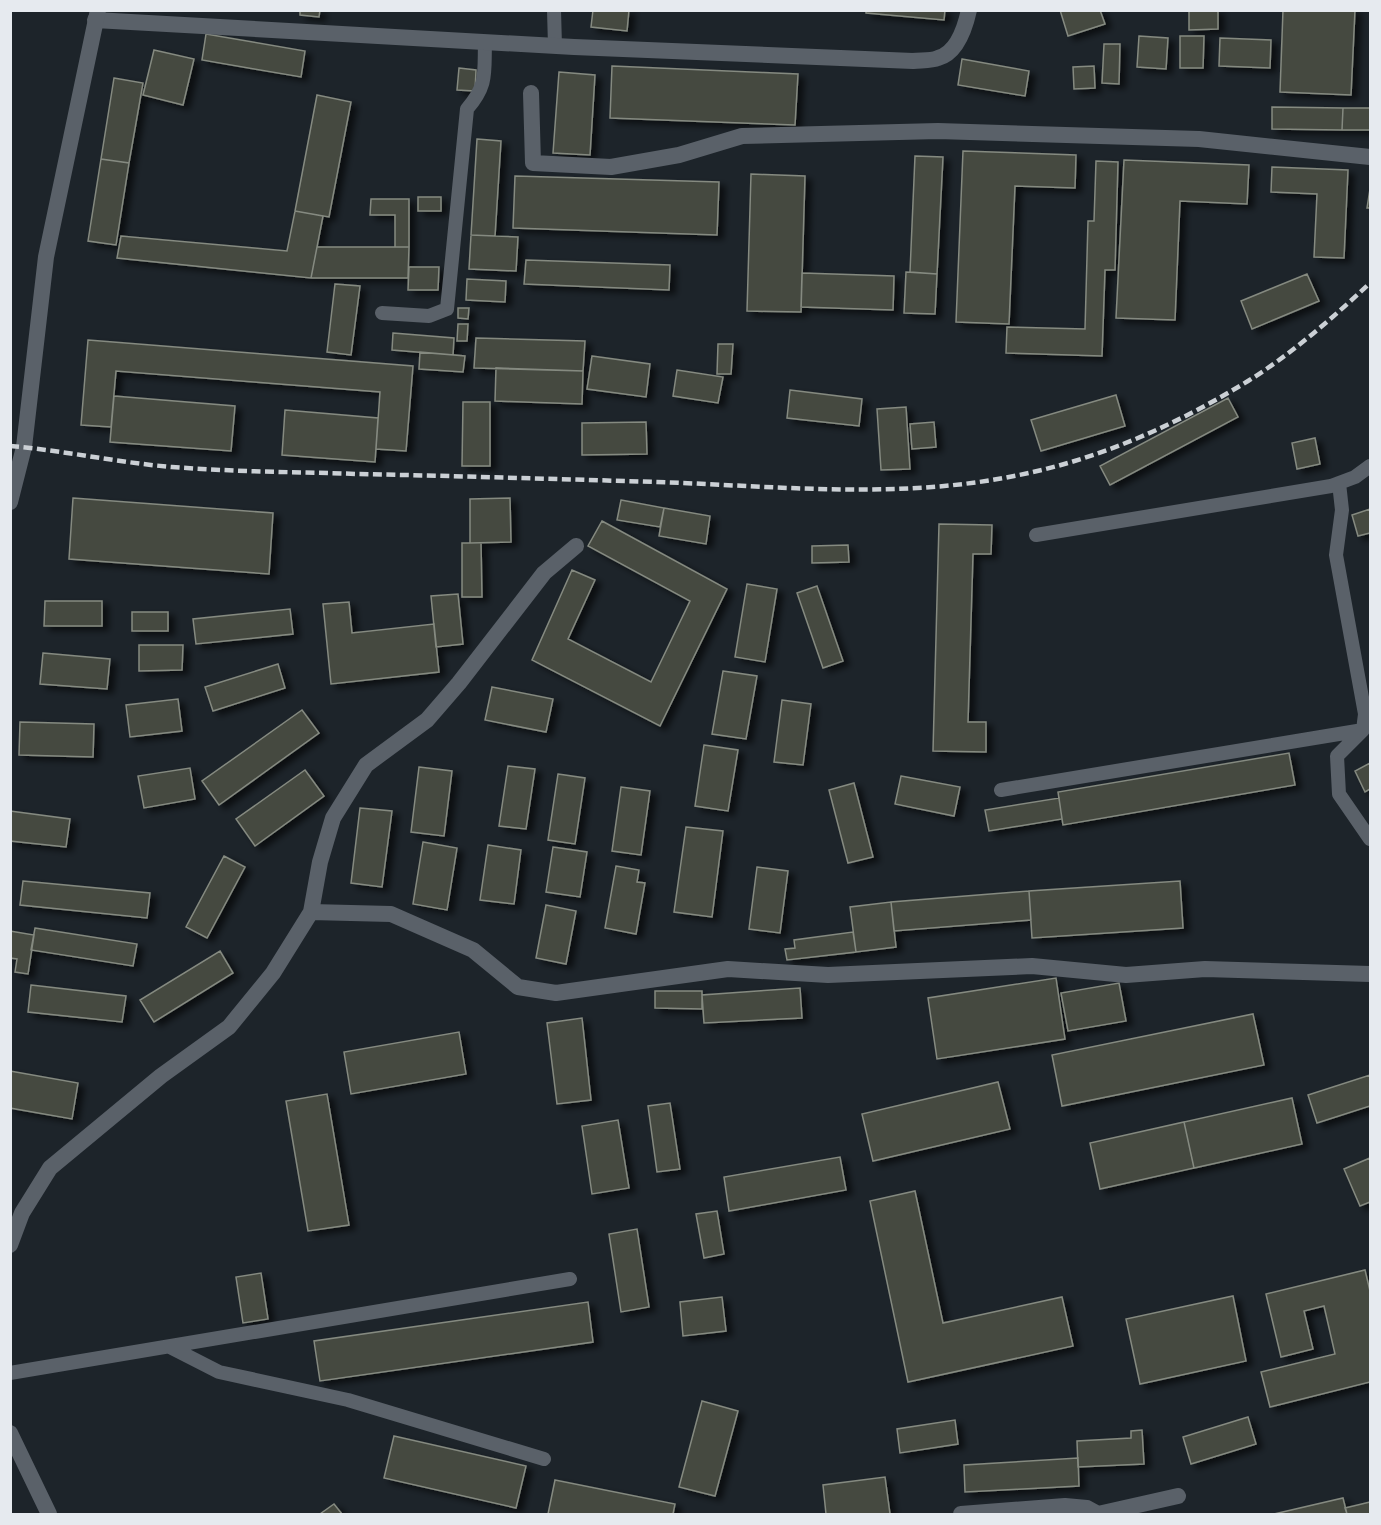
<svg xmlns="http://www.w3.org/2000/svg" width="1381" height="1525" font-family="'Open Sans',sans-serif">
  <defs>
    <filter id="shadow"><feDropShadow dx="6" dy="4" stdDeviation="3" flood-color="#0009"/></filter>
  </defs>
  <rect width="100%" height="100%" fill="#1d242a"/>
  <path fill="#444840" stroke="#858a80" stroke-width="1.5" filter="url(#shadow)" d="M300 10H320L319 17 300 15Z
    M593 10H629L627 31 591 27Z
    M866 10H945L944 20 866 13Z
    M1060 10H1100L1105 24 1068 36Z
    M1189 10H1218V29L1189 30Z
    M1283 10H1355L1351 95 1280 92Z
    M206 34 305 51 301 77 202 60Z
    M1139 36 1168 38 1166 69 1137 67Z
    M1180 36H1204L1203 68H1180Z
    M1220 38 1271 40 1270 68 1219 66Z
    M1104 44H1120L1119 84 1102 83Z
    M154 50 194 59 183 105 143 95Z
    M962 59 1029 71 1025 96 958 85Z
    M612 66 798 74 795 125 610 118Z
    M1094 66 1095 88 1074 89 1073 67Z
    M459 68 476 70 475 91 457 90Z
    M559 72 595 75 590 155 553 153Z
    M114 78 143 83 129 163 101 159Z
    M317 95 351 102 329 217 295 211Z
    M1272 107 1343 108 1342 130 1272 129Z
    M1343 108H1370V130H1342Z
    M477 139 501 141 495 236 471 235Z
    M963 151 1076 155 1075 188 1015 186 1009 324 956 322Z
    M915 156 943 157 937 274 910 272Z
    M101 159 129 163 116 245 88 241Z
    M1124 160 1249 165 1247 204 1180 201 1175 320 1116 318Z
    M1096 161 1118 162 1115 270H1105L1102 356 1006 353 1007 327 1085 329 1088 221H1094Z
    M1272 167 1348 170 1344 258 1314 257 1317 194 1271 192Z
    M751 174 805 176 801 312 747 311Z
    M515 176 719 182 717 235 513 228Z
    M1370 189V208H1367Z
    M418 197H441V211H418Z
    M371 199H409V247H395V215H370Z
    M295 211 323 216 311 278 117 258 121 236 287 251Z
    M471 235 518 237 516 271 469 269Z
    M317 247H409L408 278H311Z
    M526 260 670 265 669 290 524 284Z
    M409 267H439L438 290H408Z
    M906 272 937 274 935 314 904 313Z
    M802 273 894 276 893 310 801 307Z
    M1307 274 1319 301 1252 329 1241 301Z
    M467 279 506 281 505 302 466 300Z
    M335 284 360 286 351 355 327 352Z
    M458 308H469L468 319 458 318Z
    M458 324H468L467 341H457Z
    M393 333 454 338 453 355 392 350Z
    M476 338 585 341 583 371 474 368Z
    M88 340 413 366 406 451 376 449 380 392 116 371 111 427 81 425Z
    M718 344H733L731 374H717Z
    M420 352 465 356 463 372 419 369Z
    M592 356 650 364 646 397 587 389Z
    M496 368 583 371 582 404 495 401Z
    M677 370 723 377 718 403 673 396Z
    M790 390 862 399 859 426 787 418Z
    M1116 395 1125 426 1041 451 1031 420Z
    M114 396 235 406 231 451 110 442Z
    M1228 398 1238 417 1110 485 1100 466Z
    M463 402H490V466H462Z
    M906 407 910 469 881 470 877 409Z
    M285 410 378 418 375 462 282 455Z
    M646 422 647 454 582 455V423Z
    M934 422 936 447 912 449 910 424Z
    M1315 438 1320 464 1297 469 1292 443Z
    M73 498 273 513 269 574 69 559Z
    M510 498 511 542 470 543V499Z
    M621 500 664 508 660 527 617 520Z
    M664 508 710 516 706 544 659 536Z
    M1370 509V533L1358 536 1352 515Z
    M602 521 727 589 660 726 532 660 572 570 595 580 568 639 651 682 690 601 588 546Z
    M939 524 992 525 991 554H973L968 722H986V752L933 751Z
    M462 543H481L482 597H462Z
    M848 545 849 562 812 563V546Z
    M747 584 777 589 765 662 735 657Z
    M817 586 843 661 823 668 797 593Z
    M458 594 463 644 436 647 431 596Z
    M45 601H102V626H44Z
    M349 602 352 633 434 624 439 672 331 684 323 604Z
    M290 609 293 634 196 644 193 619Z
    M132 612H168V631H132Z
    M139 645H183L182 670 139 671Z
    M43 653 110 659 107 689 40 684Z
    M278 664 285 688 213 711 205 687Z
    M723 671 757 676 746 739 712 734Z
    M492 687 553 699 546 732 485 720Z
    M178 699 182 731 130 737 126 705Z
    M782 700 811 704 803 765 774 762Z
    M302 710 319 733 219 805 202 781Z
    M20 722 94 724 93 757 19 755Z
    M704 745 738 750 728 811 695 806Z
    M1289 753 1295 785 1063 825 1058 792Z
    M1370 763V789L1365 792 1355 771Z
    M508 766 535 769 526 829 499 826Z
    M419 767 452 771 444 836 411 832Z
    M190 768 195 799 144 808 138 776Z
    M305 770 324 796 255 846 236 819Z
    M558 774 585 778 575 844 548 840Z
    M901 776 960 787 954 816 895 804Z
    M854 783 873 857 848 863 829 790Z
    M621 787 650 791 641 855 612 851Z
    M1059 798 1062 819 989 831 985 810Z
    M360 808 392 811 382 887 351 883Z
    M10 811 70 819 66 847 10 841Z
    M686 827 723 831 712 917 674 912Z
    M423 842 457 848 447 910 413 904Z
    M488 845 521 850 514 904 480 900Z
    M553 847 587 852 580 897 546 892Z
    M224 856 245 867 207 938 186 927Z
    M616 866 639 870 637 882 645 883 636 934 605 928Z
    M757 867 788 871 780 933 749 929Z
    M23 881 150 893 147 918 20 905Z
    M1180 881 1183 928 1032 938 1029 891Z
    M1029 891 1031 920 894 931 891 902Z
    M891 902 896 947 856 952 850 907Z
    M546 905 576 911 566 964 536 958Z
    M35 928 137 944 133 966 31 950Z
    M10 931 34 935 28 974 15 972 17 959 10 958Z
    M853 932 856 952 787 960 785 949 795 948 794 940Z
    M220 951 233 973 154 1022 140 1000Z
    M1056 978 1065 1039 937 1059 928 998Z
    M1119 983 1126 1021 1068 1031 1061 993Z
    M31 985 126 996 122 1022 28 1012Z
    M800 988 802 1018 704 1023 702 995Z
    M655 991H702V1009L655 1008Z
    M1253 1014 1264 1065 1062 1106 1052 1055Z
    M582 1018 591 1100 557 1104 547 1023Z
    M459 1032 466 1074 351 1094 344 1052Z
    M10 1071 78 1083 72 1119 10 1108Z
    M1370 1075V1106L1317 1123 1308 1095Z
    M998 1082 1010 1129 873 1161 862 1114Z
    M327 1094 349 1225 308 1231 286 1101Z
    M1292 1098 1302 1144 1194 1168 1184 1122Z
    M670 1103 680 1169 657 1172 648 1106Z
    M618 1120 629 1188 592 1194 582 1126Z
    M1184 1122 1194 1168 1100 1189 1090 1143Z
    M840 1157 846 1190 729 1211 724 1177Z
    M1370 1158V1202L1360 1206 1344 1169Z
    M915 1191 943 1323 1062 1297 1073 1346 908 1382 870 1201Z
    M717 1211 724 1254 704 1258 696 1214Z
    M637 1229 649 1307 621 1312 609 1234Z
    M1365 1270 1370 1291V1382L1270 1407 1261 1372 1335 1354 1324 1306 1304 1311 1313 1349 1281 1357 1266 1294Z
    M261 1273 268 1319 243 1323 236 1277Z
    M1233 1296 1246 1361 1140 1384 1126 1319Z
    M722 1297 726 1331 683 1336 680 1302Z
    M588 1302 593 1342 320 1381 314 1341Z
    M702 1401 738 1411 715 1496 679 1487Z
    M1248 1417 1256 1444 1191 1464 1183 1437Z
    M955 1420 958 1444 900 1453 897 1429Z
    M1142 1430 1144 1464 1078 1467 1077 1441 1131 1438V1431Z
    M394 1436 526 1466 516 1508 384 1478Z
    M1078 1458 1079 1486 965 1492 964 1465Z
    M885 1477 890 1514H826L823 1485Z
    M555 1480 675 1504 673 1514H548Z
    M1343 1498 1347 1514H1274Z
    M1370 1502V1514H1347L1345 1508Z
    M334 1504 342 1514H320Z"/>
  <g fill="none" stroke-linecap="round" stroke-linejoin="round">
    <path stroke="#5a6169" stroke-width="14" d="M554 10 555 46
      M382 313 429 316 447 309 467 109C488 85 484 73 485 42
      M1339 483 1342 510 1336 555 1365 714 1363 730 1337 756 1339 794 1370 839
      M1036 535 1331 486 1355 477 1370 466
      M1001 790 1363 730
      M170 1347 219 1372 348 1400 544 1459
      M10 1373 570 1279"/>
    <path stroke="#5a6169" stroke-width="16" d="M95 20 574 47 913 61C921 60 931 61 938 58 957 53 965 28 969 10
      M531 93 533 163 611 167 679 155 742 136 938 131 1199 139 1370 157
      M311 912 320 862 333 818 366 765 427 720 459 683 544 573 576 546
      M10 1245 22 1213 50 1168 161 1076 229 1027 273 973 311 912 391 914 473 950 518 987 556 993 728 969 828 975 1032 966 1126 975 1205 969 1370 974
      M961 1514 1065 1506 1087 1508 1098 1514
      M1098 1514 1178 1496"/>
    <path stroke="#5a6169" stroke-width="16" d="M10 502 24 447 46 257 98 10
      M10 1433 49 1514"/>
    <path stroke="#cbd0d5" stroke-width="4.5" stroke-dasharray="9 4.5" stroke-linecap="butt" d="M10 446C70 451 128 465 187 468 244 472 301 472 358 474 457 476 557 479 657 482 777 486 900 500 1019 475 1100 459 1178 424 1248 381 1290 355 1334 317 1370 283"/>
  </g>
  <rect width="1381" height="1525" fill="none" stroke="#e6eaef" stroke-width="24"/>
</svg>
